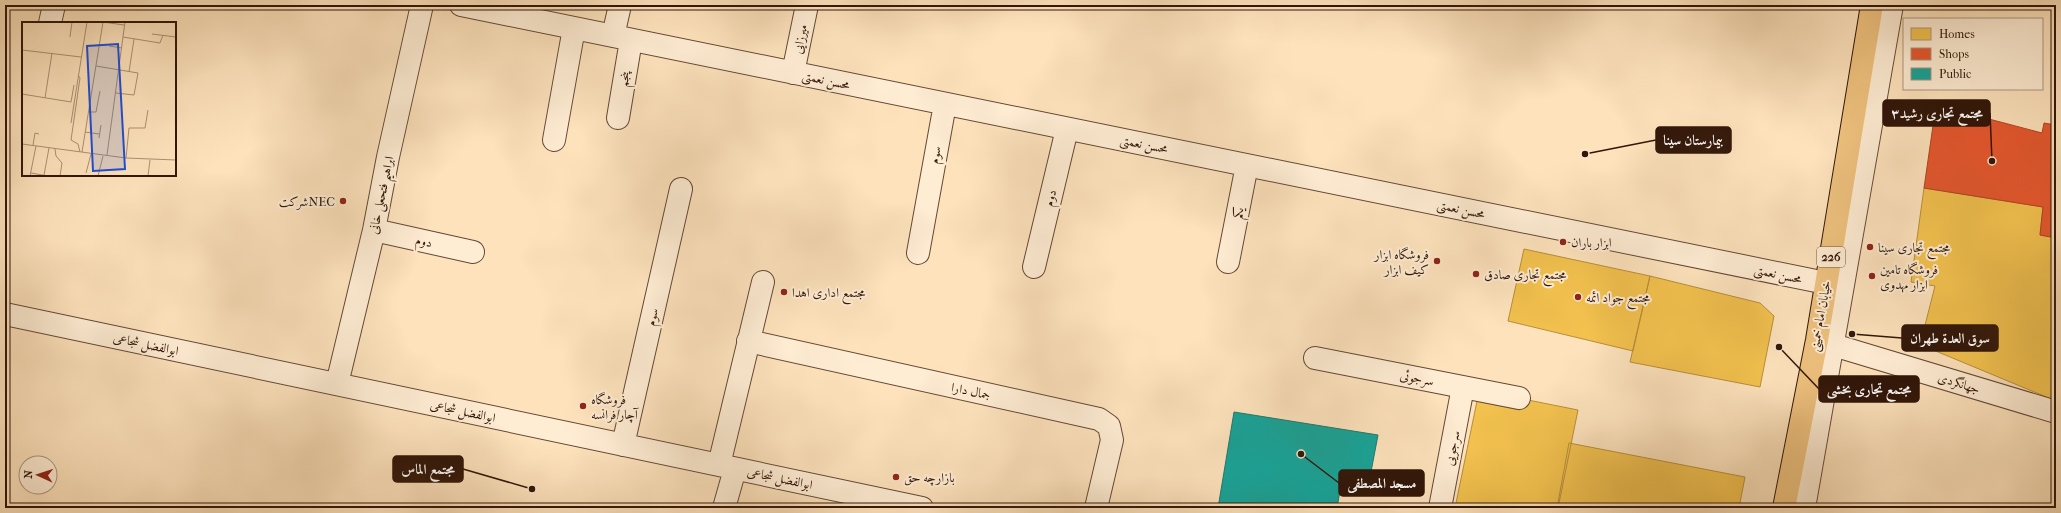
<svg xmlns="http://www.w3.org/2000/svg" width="2061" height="513" font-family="'IM FELL French Canon',Amiri,serif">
  <rect width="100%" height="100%" fill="#fde2bc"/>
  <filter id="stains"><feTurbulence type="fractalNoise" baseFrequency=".005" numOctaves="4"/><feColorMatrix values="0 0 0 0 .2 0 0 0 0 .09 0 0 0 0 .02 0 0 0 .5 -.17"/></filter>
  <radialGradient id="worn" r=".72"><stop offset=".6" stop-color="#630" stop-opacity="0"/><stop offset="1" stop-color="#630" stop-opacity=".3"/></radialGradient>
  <path fill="#f2c14e" stroke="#b88e39" d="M1924 188 2043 207 2040 235 2056 238V401L1926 347 1928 334 1923 333 1935 286 1911 282Z
    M1524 249 1650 276 1633 351 1508 321Z
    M1650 276 1760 303 1774 316 1760 387 1630 362Z
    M1523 399 1578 410 1558 508H1455L1477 401 1520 410Z
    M1569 443 1745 477 1739 508H1557Z"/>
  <path fill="#e4572e" stroke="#ae4423" d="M1936 105 2042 133 2044 123 2056 125V238L2040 235 2043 207 1924 188Z"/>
  <path fill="#17a398" stroke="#1f796d" d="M1234 412 1378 435 1370 477 1343 473 1337 508H1218Z"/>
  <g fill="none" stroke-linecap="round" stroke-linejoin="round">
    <g stroke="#644936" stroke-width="24">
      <path id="minor" d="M461 5 1826 283
        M50 23 54 5
        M613 36 620 5
        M793 73 807 5
        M618 118 631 40
        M554 140 574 28
        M374 230 473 252
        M918 253 945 104
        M1228 262 1247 165
        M1034 267 1067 129
        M5 314 922 508
        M748 341 1099 419 1109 426 1112 440 1096 508
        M1820 341 2056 412
        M1315 358 1519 398
        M337 384 374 230 388 157 422 5
        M623 445 681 189
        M719 465 763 282
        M724 508 735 469
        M1440 508 1463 387
        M1804 508 1892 5"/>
    </g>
    <g stroke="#311609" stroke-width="24">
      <path id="major" d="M1784 508 1817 340 1872 5"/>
    </g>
    <use href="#minor" stroke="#feecd3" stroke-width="22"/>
    <use href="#major" stroke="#eec17e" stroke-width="22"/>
  </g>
  <g fill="#8f2418" stroke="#feecd3" stroke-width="1.5">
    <circle cx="343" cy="201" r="4"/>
    <circle cx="1563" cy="242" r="4"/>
    <circle cx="1870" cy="247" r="4"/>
    <circle cx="1437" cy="261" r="4"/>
    <circle cx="1476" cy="274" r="4"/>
    <circle cx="1872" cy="276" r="4"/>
    <circle cx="784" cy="292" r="4"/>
    <circle cx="1578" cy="297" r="4"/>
    <circle cx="583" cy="406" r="4"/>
    <circle cx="896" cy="477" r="4"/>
  </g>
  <g text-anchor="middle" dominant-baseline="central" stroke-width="4" stroke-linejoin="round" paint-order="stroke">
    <rect fill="#feecd3" stroke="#6e5646" stroke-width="1" x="1817" y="247" width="28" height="20" rx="3"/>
    <g font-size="12" font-weight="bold" fill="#311609">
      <text x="1831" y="257">226</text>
    </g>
    <g font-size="13" fill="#311609" stroke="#feecd3">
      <text transform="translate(800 39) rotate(-79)">میرزایی</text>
      <text transform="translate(624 79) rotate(-81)">پنجم</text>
      <text transform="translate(826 80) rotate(12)">محسن نعمتی</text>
      <text transform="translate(1144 144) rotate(11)">محسن نعمتی</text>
      <text transform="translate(935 155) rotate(-80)">سوم</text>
      <text transform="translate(381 195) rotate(-78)">ابراهیم فتحعلی خانی</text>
      <text transform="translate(1050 198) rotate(-77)">دوم</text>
      <text transform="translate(1461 209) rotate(12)">محسن نعمتی</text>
      <text transform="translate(1238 213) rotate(-79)">یکم</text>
      <text transform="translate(424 241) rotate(12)">دوم</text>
      <text transform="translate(1778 274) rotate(12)">محسن نعمتی</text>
      <text transform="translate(1820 316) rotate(-80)">خیابان امام خمینی</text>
      <text transform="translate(652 317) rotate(-77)">سوم</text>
      <text transform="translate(146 344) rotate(12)">ابوالفضل شجاعی</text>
      <text transform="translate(1417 378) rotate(11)">سرجوئی</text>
      <text transform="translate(1959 383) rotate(17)">جهانگردی</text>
      <text transform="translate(971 391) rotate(12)">جمال دارا</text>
      <text transform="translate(463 411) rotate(12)">ابوالفضل شجاعی</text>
      <text transform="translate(1452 448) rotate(-79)">سرجویی</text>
      <text transform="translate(780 478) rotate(12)">ابوالفضل شجاعی</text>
    </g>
    <g font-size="13" fill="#311609" stroke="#feecd3" text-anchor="start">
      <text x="335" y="201" text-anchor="end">شرکتNEC</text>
      <text x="1571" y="242">ابزار باران</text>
      <text x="1878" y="247">مجتمع تجاری سینا</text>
      <text x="1429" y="254" text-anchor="end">فروشگاه ابزار<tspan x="1429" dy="15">کیف ابزار</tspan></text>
      <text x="1880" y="269">فروشگاه تامین<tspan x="1880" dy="15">ابزار مهدوی</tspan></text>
      <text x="1484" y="274">مجتمع تجاری صادق</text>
      <text x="792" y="292">مجتمع اداری اهدا</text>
      <text x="1586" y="297">مجتمع جواد ائمه</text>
      <text x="591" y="399">فروشگاه<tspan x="591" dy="15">آچار فرانسه</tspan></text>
      <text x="904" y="477">بازارچه حق</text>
    </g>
  </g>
  <g transform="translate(22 22)">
    <rect width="154" height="154" fill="#fde2bc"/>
    <path fill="none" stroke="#ab9074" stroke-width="1" d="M130 12 154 15M48 15 50 0M101 15 138 21 141 13M87 24 100 26M0 28 59 35M74 44 116 51 112 73 94 71M107 50 112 17M56 53 58 56 49 118 56 122 58 130M0 72 49 80M23 76 30 31M49 80 52 63M67 90H74L78 69M49 101 65 0M63 110 77 112M77 116 79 103M0 122 104 136 154 138M11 123 13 111 17 112M33 127 34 134 40 141 38 154M60 130 81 0 102 3M85 133 103 0M104 136 107 106H123L126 88M9 151 26 154M64 151 69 132M22 153 27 126M8 154 14 124M76 154 81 134M126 154 128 138"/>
    <path fill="#1d4ed8" fill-opacity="0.15" stroke="#1d4ed8" stroke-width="2" d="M96 22 103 147 71 149 65 24Z"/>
    <rect width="154" height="154" fill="none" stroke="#311609" stroke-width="2"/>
  </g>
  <path fill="none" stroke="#311609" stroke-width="1.5" d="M1992 161L1990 113M1585 154L1656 140M1852 334L1902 338M1779 347L1819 389M532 489L463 469M1301 454L1339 483"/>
  <g fill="#311609" stroke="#feecd3" stroke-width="1.5">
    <circle cx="1992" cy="161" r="4"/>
    <circle cx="1585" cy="154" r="4"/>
    <circle cx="1852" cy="334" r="4"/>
    <circle cx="1779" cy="347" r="4"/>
    <circle cx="532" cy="489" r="4"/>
    <circle cx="1301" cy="454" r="4"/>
  </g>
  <g fill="#311609" stroke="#311609" stroke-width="1.5">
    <rect x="1883" y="100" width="107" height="26" rx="4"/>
    <rect x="1656" y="127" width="75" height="26" rx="4"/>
    <rect x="1902" y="325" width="96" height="26" rx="4"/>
    <rect x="1819" y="376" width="100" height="26" rx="4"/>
    <rect x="393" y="456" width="70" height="26" rx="4"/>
    <rect x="1339" y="470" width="85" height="26" rx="4"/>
  </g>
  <g font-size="14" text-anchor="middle" font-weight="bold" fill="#fff">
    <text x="1937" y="118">مجتمع تجاری رشید۳</text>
    <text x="1693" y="145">بیمارستان سینا</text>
    <text x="1950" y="343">سوق العدة طهران</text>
    <text x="1869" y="394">مجتمع تجاری بخشی</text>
    <text x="428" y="474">مجتمع الماس</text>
    <text x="1382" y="488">مسجد المصطفی</text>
  </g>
  <rect width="2061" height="513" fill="none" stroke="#fde2bc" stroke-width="20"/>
  <rect x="6" y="6" width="2049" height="501" fill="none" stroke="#311609" stroke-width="2"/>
  <rect x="10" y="10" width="2041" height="493" fill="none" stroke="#311609"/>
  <rect x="1903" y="18" width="140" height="72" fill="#feecd3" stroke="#ac9682"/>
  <rect x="1911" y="28" width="20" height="12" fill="#f2c14e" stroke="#ac9682"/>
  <text x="1939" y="38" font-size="12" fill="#311609">Homes</text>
  <rect x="1911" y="48" width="20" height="12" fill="#e4572e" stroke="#ac9682"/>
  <text x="1939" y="58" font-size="12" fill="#311609">Shops</text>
  <rect x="1911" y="68" width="20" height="12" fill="#17a398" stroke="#ac9682"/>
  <text x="1939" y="78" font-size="12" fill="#311609">Public</text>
  <g transform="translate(38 475) rotate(273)"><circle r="19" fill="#feecd3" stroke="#ac9682"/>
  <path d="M0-3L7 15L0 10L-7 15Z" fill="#8f2418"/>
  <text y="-6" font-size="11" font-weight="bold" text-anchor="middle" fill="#311609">N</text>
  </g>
  <rect width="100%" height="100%" filter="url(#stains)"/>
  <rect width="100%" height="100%" fill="url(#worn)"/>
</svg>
